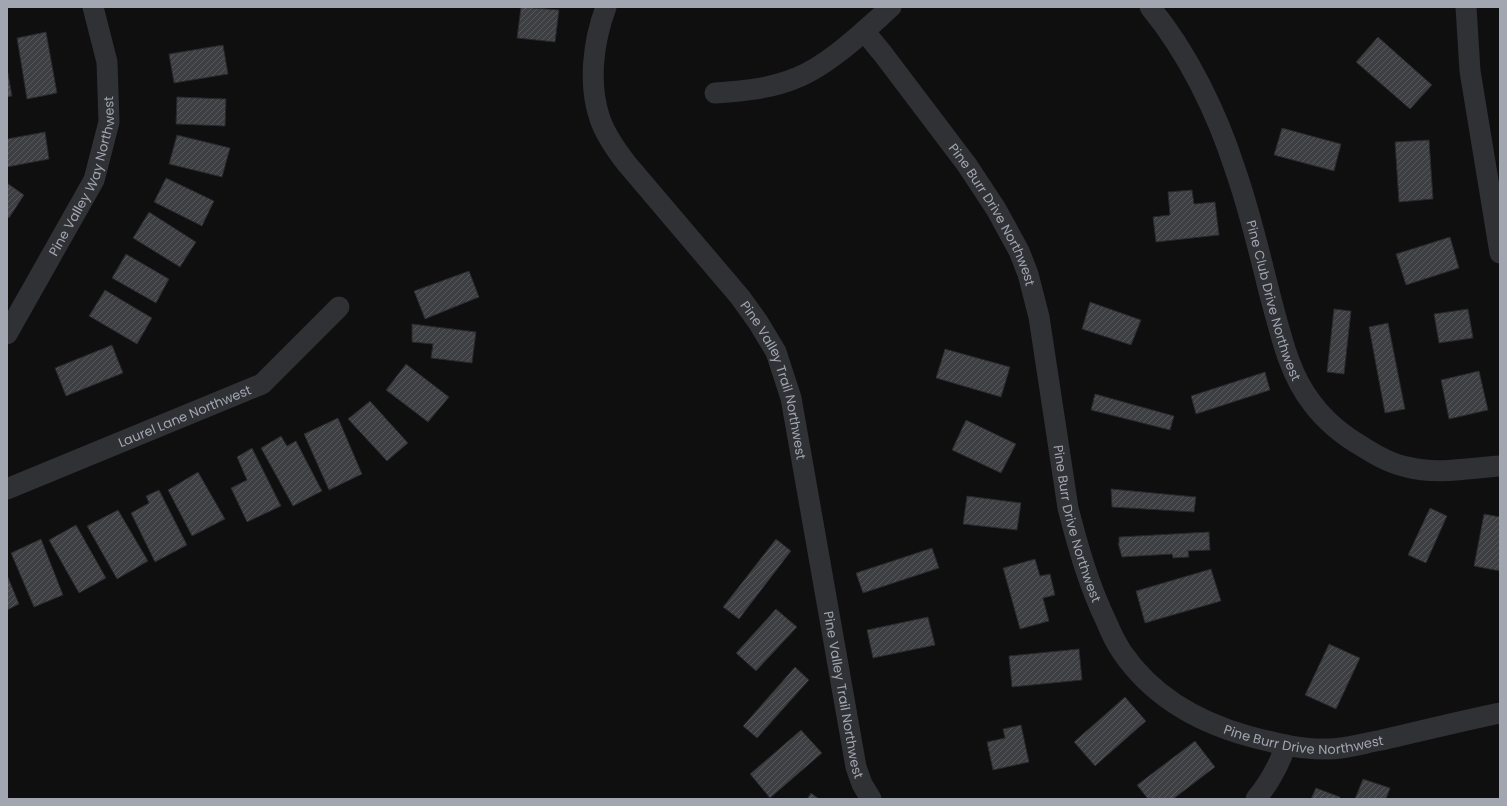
<svg xmlns="http://www.w3.org/2000/svg" width="1507" height="806" font-family="Poppins,sans-serif">
  <defs>
    <pattern id="building-hatch" width="6" height="6" patternUnits="userSpaceOnUse"><rect width="6" height="6" fill="#3e3f43"/><path d="M-1 1l2-2M0 6l6-6M5 7l2-2" fill="none" stroke="#57585c"/></pattern>
  </defs>
  <rect width="100%" height="100%" fill="#0f0f10"/>
  <path fill="url(#building-hatch)" stroke="#29292c" d="M521 7 559 10 555 42 517 38Z
    M46 32 57 93 27 99 17 38Z
    M1378 37 1432 85 1410 109 1356 62Z
    M223 45 228 74 174 83 169 54Z
    M7 68 12 96 7 97Z
    M177 97 226 99 225 126 176 124Z
    M1282 128 1341 144 1334 171 1274 155Z
    M45 132 49 159 7 167V139Z
    M177 135 230 148 222 177 169 164Z
    M1429 140 1433 199 1399 202 1395 142Z
    M166 178 214 201 202 226 154 202Z
    M7 183 24 195 9 218 7 216Z
    M1192 190 1194 204 1215 202 1219 235 1156 242 1153 217 1170 215 1168 192Z
    M149 212 196 242 180 267 133 238Z
    M1450 237 1459 268 1406 285 1396 254Z
    M126 254 169 279 156 303 112 278Z
    M469 271 479 297 425 319 414 291Z
    M105 290 152 318 137 344 89 316Z
    M1090 302 1141 320 1131 345 1082 329Z
    M1334 309 1351 311 1344 374 1327 372Z
    M1468 309 1473 338 1439 343 1434 314Z
    M1388 323 1405 409 1385 413 1369 327Z
    M412 324 476 332 472 363 431 358 433 344 412 342Z
    M112 345 123 373 66 396 55 368Z
    M945 349 1010 367 1001 397 936 378Z
    M406 364 449 397 428 422 386 390Z
    M1479 371 1488 410 1449 419 1441 380Z
    M1265 372 1270 390 1196 414 1191 396Z
    M1095 394 1174 416 1170 430 1091 410Z
    M370 401 408 443 387 461 348 419Z
    M338 418 362 474 329 490 304 434Z
    M966 420 1016 444 1001 473 952 450Z
    M281 436 287 446 296 441 322 491 293 506 261 448Z
    M252 448 281 506 247 522 231 488 247 480 237 457Z
    M198 472 225 519 192 536 168 490Z
    M1111 489 1196 497 1194 512 1112 507Z
    M159 490 187 545 155 562 131 513 149 503 146 496Z
    M967 496 1021 503 1017 530 963 524Z
    M1430 508 1447 516 1426 563 1408 555Z
    M118 510 148 561 117 579 87 526Z
    M1484 514 1500 517V571L1474 566Z
    M76 525 106 578 79 593 49 540Z
    M1209 532 1210 550 1188 551 1189 557 1173 558 1172 554 1122 557 1118 543 1119 544V537Z
    M41 539 63 595 34 607 11 553Z
    M776 539 791 551 739 619 723 607Z
    M932 548 939 568 863 593 856 573Z
    M1035 559 1040 576 1050 574 1055 595 1043 598 1049 621 1020 629 1003 568Z
    M1211 569 1221 601 1145 623 1136 591Z
    M7 575 19 604 7 610Z
    M776 609 797 627 756 671 736 653Z
    M928 617 935 645 873 658 867 630Z
    M1329 644 1360 658 1336 709 1305 695Z
    M1079 649 1082 680 1012 687 1009 656Z
    M795 667 809 680 757 738 743 726Z
    M1125 697 1146 721 1095 766 1074 742Z
    M1021 725 1029 762 993 770 987 742 1005 738 1003 729Z
    M801 730 822 753 770 798 750 774Z
    M1195 741 1215 767 1173 799H1148L1137 785Z
    M1363 779 1390 788 1386 799H1355Z
    M1316 788 1340 797 1339 799H1311Z
    M811 793 819 799H807Z"/>
  <g fill="none" stroke-linecap="round" stroke-linejoin="round">
    <g stroke="#303135" stroke-width="21">
      <path id="s1" d="M606 7C593 42 588 84 600 119 606 136 616 150 627 164L740 297 758 322 776 352 791 398 856 767 862 784 871 799"/>
      <path id="s2" d="M1150 7C1188 53 1217 113 1235 169 1250 211 1260 256 1271 299 1281 335 1289 374 1312 403 1326 422 1344 436 1363 447 1377 456 1391 464 1407 467 1437 475 1470 468 1500 466"/>
      <path d="M1466 7 1470 71 1500 253"/>
      <path id="s3" d="M864 31 883 54 967 165 996 209 1019 251 1028 274 1039 317 1068 508C1078 547 1089 586 1107 623 1111 633 1116 643 1122 652 1152 696 1198 722 1248 736 1274 743 1302 750 1328 749 1346 749 1364 743 1382 740 1421 731 1461 721 1500 713"/>
      <path d="M715 93C742 91 770 89 796 78 828 66 865 30 891 7"/>
      <path id="s4" d="M7 334 94 180 109 122 107 62 93 7"/>
      <path id="s5" d="M7 489 262 384 339 307"/>
      <path d="M1256 799C1270 782 1279 765 1286 745"/>
    </g>
  </g>
  <g text-anchor="middle" dominant-baseline="central" stroke-width="3" stroke-linejoin="round" paint-order="stroke">
    <g font-size="13" fill="#a1a6b1" stroke="#0a0a0b">
      <text stroke="none"><textPath href="#s4" startOffset="177">Pine Valley Way Northwest</textPath></text>
      <text stroke="none"><textPath href="#s3" startOffset="225">Pine Burr Drive Northwest</textPath></text>
      <text stroke="none"><textPath href="#s2" startOffset="321">Pine Club Drive Northwest</textPath></text>
      <text stroke="none"><textPath href="#s1" startOffset="433">Pine Valley Trail Northwest</textPath></text>
      <text stroke="none"><textPath href="#s5" startOffset="192">Laurel Lane Northwest</textPath></text>
      <text stroke="none"><textPath href="#s3" startOffset="549">Pine Burr Drive Northwest</textPath></text>
      <text stroke="none"><textPath href="#s1" startOffset="757">Pine Valley Trail Northwest</textPath></text>
      <text stroke="none"><textPath href="#s3" startOffset="897">Pine Burr Drive Northwest</textPath></text>
    </g>
  </g>
  <rect width="1507" height="806" fill="none" stroke="#a1a6b1" stroke-width="16"/>
</svg>
